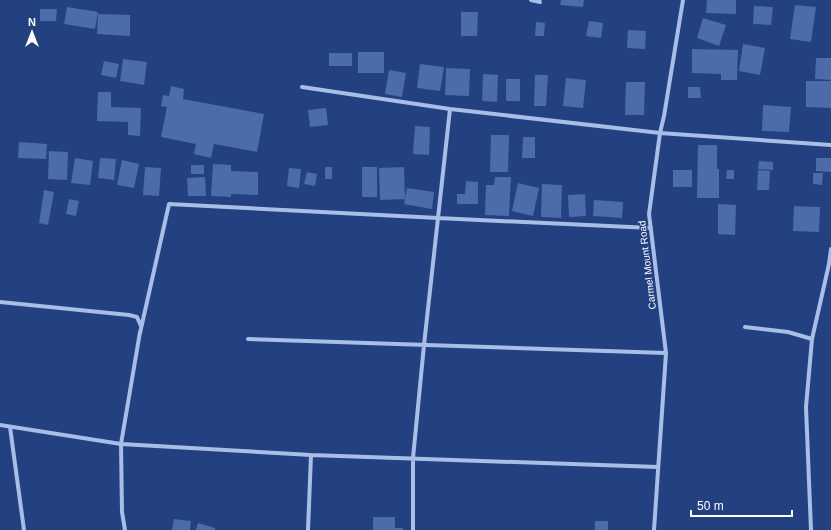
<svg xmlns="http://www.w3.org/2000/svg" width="831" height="530" font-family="Helvetica,sans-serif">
  <rect width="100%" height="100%" fill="#234180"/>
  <path fill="#4b6ba9" d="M561 0H584L583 7 560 5Z
    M707 0H736V14L706 13Z
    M795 5 816 7 811 42 790 39Z
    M754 6 773 7 771 25 753 24Z
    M67 7 98 12 95 29 64 24Z
    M40 9H57L56 21H40Z
    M461 12H478L477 36H461Z
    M98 14 130 15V36L97 34Z
    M703 18 726 25 719 46 697 38Z
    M589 21 603 23 601 38 586 36Z
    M536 22 545 23 544 36H535Z
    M628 30 646 31 645 49 627 48Z
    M743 44 765 48 760 75 739 71Z
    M692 49 738 50 737 80H721V74L692 73Z
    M358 52H384V73H358Z
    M329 53H352V66H329Z
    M816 58H831V80L815 79Z
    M123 59 147 62 144 85 120 81Z
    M104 61 119 64 116 78 101 75Z
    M420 64 444 67 440 91 417 88Z
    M446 68 470 69 469 96 445 95Z
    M389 70 406 73 402 97 385 94Z
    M483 74 498 75 497 102 482 101Z
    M535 75H548L546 106H534Z
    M566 78 586 80 583 108 563 106Z
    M506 79H520V101H506Z
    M806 81H831V108L806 107Z
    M626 82H645L644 115H625Z
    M171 86 184 89 183 99 264 114 257 152 214 144 211 158 194 154 196 144 161 137 167 107 161 106 163 95 169 96Z
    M688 87H700L701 98H688Z
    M98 92H111V107L141 108 140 136 128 135V122L97 121Z
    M763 105 791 107 789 132 762 131Z
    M326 108 328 125 310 127 308 110Z
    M415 126 430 127 429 155 413 154Z
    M491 135H509L508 172H490Z
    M523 137H535V158H522Z
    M19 142 47 144 46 159 18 158Z
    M698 145H717V169H719V198H697Z
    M49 151 68 152 67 180 48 179Z
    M75 158 93 161 90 185 71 183Z
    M100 158 116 159 114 180 98 178Z
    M816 158H831V172L816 171Z
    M122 160 139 164 134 188 117 185Z
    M759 161 773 162V170L758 169Z
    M213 164 231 165V171L258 172V195L231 194V197L211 196Z
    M191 165H204V174H191Z
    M145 167 161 168 159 196 143 195Z
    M325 167H332V179H325Z
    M362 167H377V197H362Z
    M404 167 405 199 380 200 379 168Z
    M289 168 301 169 299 188 287 186Z
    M673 170H692V187H673Z
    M727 170H734V179H726Z
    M758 170 770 171 769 190H757Z
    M307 172 317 174 315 186 304 184Z
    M813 173H823L822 185 813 184Z
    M205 177 206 196H188L187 178Z
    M495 177H511L509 216 485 215 486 185H494Z
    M466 181 478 182V204H457V194H465Z
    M518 183 539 188 533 216 512 211Z
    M542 184 562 185 561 218 541 217Z
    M407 188 434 192 432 209 404 204Z
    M44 190 54 192 48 225 39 223Z
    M585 194 586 216 569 217 568 195Z
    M69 199 79 201 76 216 66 214Z
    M594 200 623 202 622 218 593 216Z
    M718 204 736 205 735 235 718 234Z
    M794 206 820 207 819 232 793 231Z
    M373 517H395V528H403V530H373Z
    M174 519 191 521 190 530H172Z
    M595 521H608V530H595Z
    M198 523 215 528V530H196Z"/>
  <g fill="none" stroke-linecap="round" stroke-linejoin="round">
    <path stroke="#a9bee7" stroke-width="4" d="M531 0 540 2
      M302 87 450 109 660 133 831 145
      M0 302 129 315 137 317 141 326
      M745 327 788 332 812 339
      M140 333 169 204 438 218 651 228
      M248 339 666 353
      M0 425 121 444 311 455 658 467
      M10 427 24 530
      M125 530 122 512 121 444 140 332
      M308 530 311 455
      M413 530V458L424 345 450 109
      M654 530 666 353 649 214 660 133 664 116 683 0
      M811 530 806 407 812 339 829 264 831 249"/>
  </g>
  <g text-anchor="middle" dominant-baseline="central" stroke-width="3" stroke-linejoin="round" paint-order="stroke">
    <g font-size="10" fill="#fff" stroke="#234180">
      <text transform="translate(647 265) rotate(-97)">Carmel Mount Road</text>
    </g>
  </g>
  <g transform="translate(32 32)" stroke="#234180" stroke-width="3" paint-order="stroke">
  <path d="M0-3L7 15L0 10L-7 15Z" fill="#ffffff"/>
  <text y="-6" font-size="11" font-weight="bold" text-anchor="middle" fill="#ffffff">N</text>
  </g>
  <path d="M691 510v6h101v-6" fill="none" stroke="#ffffff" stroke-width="2"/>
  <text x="697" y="510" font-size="12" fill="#ffffff" stroke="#234180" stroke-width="3" paint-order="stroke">50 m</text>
</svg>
